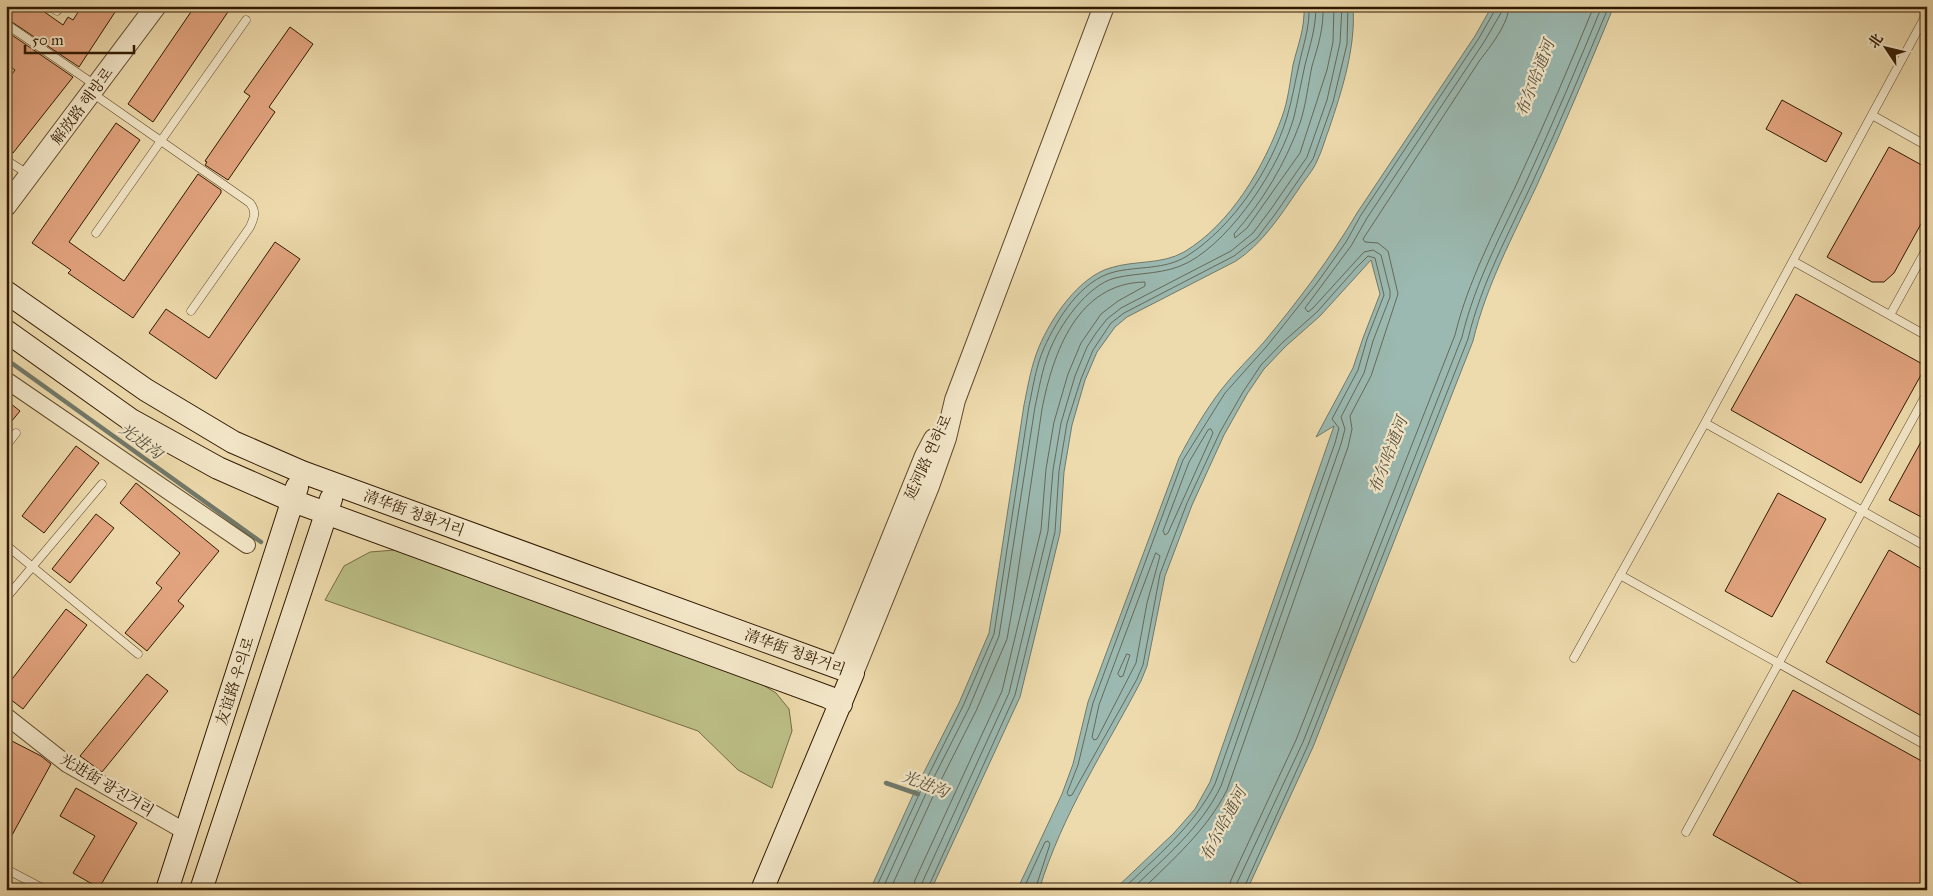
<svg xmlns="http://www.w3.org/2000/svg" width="1933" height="896" font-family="'IM FELL Great Primer','Noto Serif SC','Noto Serif KR',serif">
  <rect width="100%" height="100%" fill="#eedbad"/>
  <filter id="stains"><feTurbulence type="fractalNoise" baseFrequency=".004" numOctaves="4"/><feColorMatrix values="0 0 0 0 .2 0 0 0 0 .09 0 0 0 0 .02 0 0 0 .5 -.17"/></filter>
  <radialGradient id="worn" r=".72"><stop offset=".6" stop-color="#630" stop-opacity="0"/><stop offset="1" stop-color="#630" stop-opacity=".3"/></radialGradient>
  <path fill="#bcbf87" stroke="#766c44" d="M395 550 753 679 776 693 789 709 792 731 772 788 738 770 698 731 325 600 344 566 370 552Z"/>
  <path fill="#9bb9b1" stroke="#71796a" d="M1304 6H1353C1356 48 1342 90 1329 129 1325 139 1322 151 1317 161 1313 171 1304 180 1298 190 1280 216 1263 243 1236 261L1127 317 1115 327 1097 352 1085 380 1072 425 1064 472 1060 533 1020 697 931 890H870L918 784 959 703 989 633 1024 405C1028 386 1031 366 1039 347 1051 318 1079 277 1110 268 1135 260 1161 265 1184 252 1231 224 1264 167 1282 117 1288 101 1290 82 1293 65 1298 44 1305 29 1304 6Z
    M1492 6H1614C1589 66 1564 126 1537 185 1513 236 1486 286 1473 341L1313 747 1247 890H1114L1174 833 1195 809 1210 782 1334 426 1316 437 1353 368 1363 338 1380 294 1371 260 1320 316 1286 346 1264 369 1247 394 1224 435 1192 505 1165 576 1147 666 1141 681C1104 752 1063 812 1039 890H1017L1062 794 1073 764 1088 702 1179 458C1191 435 1205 411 1221 390 1234 373 1250 358 1264 342 1298 301 1330 259 1357 213L1475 36Z"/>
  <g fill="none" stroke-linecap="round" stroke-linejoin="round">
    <path stroke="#666958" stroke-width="1" d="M1323 6C1324 28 1318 46 1312 66 1308 85 1306 105 1300 123 1285 164 1263 201 1234 234L1235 238 1247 228 1300 153 1327 70 1333 42 1334 6
      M1211 429 1213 433 1168 533 1165 535 1163 531 1189 462 1208 430Z
      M1156 553 1160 556 1147 603 1136 663 1097 739 1094 740 1092 737 1099 705Z
      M1127 654 1130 655 1123 676 1120 677 1118 674Z
      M875 890 923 786 963 706 994 634 1029 406C1033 387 1036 366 1044 348 1057 319 1081 280 1114 272 1138 266 1165 270 1187 256 1234 226 1271 169 1287 117 1292 100 1295 82 1299 65 1303 45 1310 28 1309 6
      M882 890 928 789 969 708 999 636 1035 407C1039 389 1042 370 1049 352 1059 326 1087 285 1115 278 1140 272 1165 275 1189 262 1234 237 1280 166 1294 117 1298 100 1301 83 1305 65 1310 45 1316 28 1316 6
      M890 890 935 792 976 711 1007 639 1013 605 1042 409C1053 353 1077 283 1145 282V286L1118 301 1101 314 1081 343 1068 374 1054 422 1046 469 1041 530 1002 691 915 880 913 890
      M921 890 922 883 1009 693 1048 531 1053 470 1061 423 1075 376 1087 347 1096 333 1107 319 1121 308 1231 251 1253 233 1271 209 1307 157 1327 100 1340 43 1342 6
      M927 890 1015 695 1055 532 1059 471 1067 423 1081 379 1093 350 1111 323 1124 313 1234 256 1257 238 1276 213 1313 159 1333 102 1347 44 1348 6
      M1023 890 1045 842 1048 841 1050 844 1035 890
      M1122 890C1156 857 1194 826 1215 784L1335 443 1339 428 1332 419 1358 370 1367 339 1384 295 1375 258 1368 256 1357 267 1317 312 1282 343 1261 365 1243 392 1220 432 1187 503 1160 574 1143 665 1137 679 1072 795 1069 796 1067 793 1078 765 1093 703 1183 460 1225 393 1267 346 1317 283 1346 242 1361 215 1479 38 1495 10 1496 6
      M1131 890C1164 858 1201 828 1221 786L1341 444 1345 429 1341 417 1364 373 1373 341 1390 297V291L1381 255 1373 250 1364 252 1313 308 1308 312 1305 308 1351 246 1367 218 1484 42 1501 13 1502 6
      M1142 890C1173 859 1207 830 1227 790L1348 447 1352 429 1350 416 1371 376 1398 294 1388 251 1378 243 1365 242 1363 239 1480 60C1490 47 1509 23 1509 6
      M1229 890 1231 880 1296 740 1455 335C1468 281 1495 231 1518 181 1545 123 1570 65 1594 6
      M1236 890 1237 883 1303 742 1462 337C1475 282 1503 231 1527 180 1553 123 1578 65 1602 6
      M1243 890 1308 745 1468 339C1481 284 1509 233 1533 181 1560 123 1584 65 1609 6"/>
    <path stroke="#71796a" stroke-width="4.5" d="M6 359 261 542
      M886 783 918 794"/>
  </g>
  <path fill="#e2a47f" stroke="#311900" d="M6 6H36L63 25 68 17 73 20 82 6H119L79 67 6 18Z
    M195 6H232L153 122 128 104Z
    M290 27 313 44 269 107 275 112 228 180 205 165 207 162 205 161 250 96 244 92Z
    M6 31 73 77 13 153 6 148V82L15 70 6 64Z
    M1782 100 1842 133 1826 162 1766 129Z
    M116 123 140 140 69 242 124 281 198 174 221 190V193L133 318 68 273 71 270 32 243Z
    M1889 147 1927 168V213L1894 273 1884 282H1872L1827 257Z
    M275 242 300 259 216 379 149 333 166 309 209 338Z
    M1796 294 1926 366 1861 483 1731 410Z
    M6 400 20 411 6 428Z
    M1927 431V520L1889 500Z
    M76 446 99 463 44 533 22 516Z
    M136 483 219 551 178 601 184 606 147 651 125 633 162 588 156 583 180 553 120 503Z
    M1778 493 1826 519 1772 617 1725 591Z
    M96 514 114 528 70 583 52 569Z
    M1889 550 1927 572V719L1826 662Z
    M66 609 87 625 23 709 6 696V687Z
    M147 674 168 691 102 772 80 756Z
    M1793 690 1927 764V879L1921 890H1812L1713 835Z
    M6 738 41 756 51 764 6 846Z
    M76 788 137 823 99 888 73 873 95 836 60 816Z"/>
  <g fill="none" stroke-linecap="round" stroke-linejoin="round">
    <g stroke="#604a2b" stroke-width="9">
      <path id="service" d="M49 6 57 11 60 6
        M6 24 95 85
        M92 93 250 203C257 212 254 218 250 227L191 311
        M1872 115 1927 146
        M6 160 28 174
        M96 233 246 20
        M1793 261 1927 336
        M1890 315 1927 248
        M1705 423 1927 547
        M6 446 16 433
        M6 545 138 654
        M1620 575 1927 746
        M6 598 102 484
        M1574 658 1705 423 1927 13
        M1686 832 1927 393
        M6 869 46 890"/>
    </g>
    <g stroke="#604a2b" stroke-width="18">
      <path id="minor" d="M6 380 247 545
        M6 716 67 764 186 832"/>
    </g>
    <g stroke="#604a2b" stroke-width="22">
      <path id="tertiary" d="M6 206 156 6
        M839 668 925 456 934 439
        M853 673 929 486 946 438 955 400 1104 6"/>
    </g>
    <g stroke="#311900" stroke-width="24">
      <path id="secondary" d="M6 292 146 390 233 442 302 472 853 673 762 890
        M6 331 131 420 218 468 293 501 828 697 841 704
        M167 890 297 487
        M201 890 331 499"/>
    </g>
    <use href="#service" stroke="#f4e8ca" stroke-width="8"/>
    <use href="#minor" stroke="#f4e8ca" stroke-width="16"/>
    <use href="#tertiary" stroke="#f4e8ca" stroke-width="20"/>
    <use href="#secondary" stroke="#f4e8ca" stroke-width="22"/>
  </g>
  <g text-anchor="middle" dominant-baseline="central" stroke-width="4.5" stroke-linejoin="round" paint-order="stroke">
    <g font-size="15" fill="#311900" stroke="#f4e8ca">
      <text transform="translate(82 106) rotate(-53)">解放路 해방로</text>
      <text transform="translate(928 457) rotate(-65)">延河路 연하로</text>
      <text transform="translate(414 513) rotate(20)">清华街 청화거리</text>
      <text transform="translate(795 652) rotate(20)">清华街 청화거리</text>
      <text transform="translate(235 681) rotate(-72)">友谊路 우의로</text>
      <text transform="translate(107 785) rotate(31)">光进街 광진거리</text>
    </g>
    <g font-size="16" font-style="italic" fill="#56513e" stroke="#f4e8ca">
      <text transform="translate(1535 78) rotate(-69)">布尔哈通河</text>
      <text transform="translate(141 441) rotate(36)">光进沟</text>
      <text transform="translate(1388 455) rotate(-69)">布尔哈通河</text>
      <text transform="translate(925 784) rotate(21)">光进沟</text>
      <text transform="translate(1223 824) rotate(-62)">布尔哈通河</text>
    </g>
  </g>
  <rect width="1933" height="896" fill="none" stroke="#eedbad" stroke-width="25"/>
  <rect x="8" y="8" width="1918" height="881" fill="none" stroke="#311900" stroke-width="2.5"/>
  <rect x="12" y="12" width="1908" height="871" fill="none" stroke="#311900"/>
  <g transform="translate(1886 48) rotate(305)" stroke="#f4e8ca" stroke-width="4" paint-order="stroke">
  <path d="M0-4L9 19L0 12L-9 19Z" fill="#311900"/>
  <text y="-8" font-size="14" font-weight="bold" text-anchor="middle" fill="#311900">北</text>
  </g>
  <path d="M25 45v8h109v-8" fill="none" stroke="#311900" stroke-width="2.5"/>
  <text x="32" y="45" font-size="15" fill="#311900" stroke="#f4e8ca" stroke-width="4" paint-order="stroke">50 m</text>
  <rect width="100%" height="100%" filter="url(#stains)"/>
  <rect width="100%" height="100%" fill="url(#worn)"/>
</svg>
